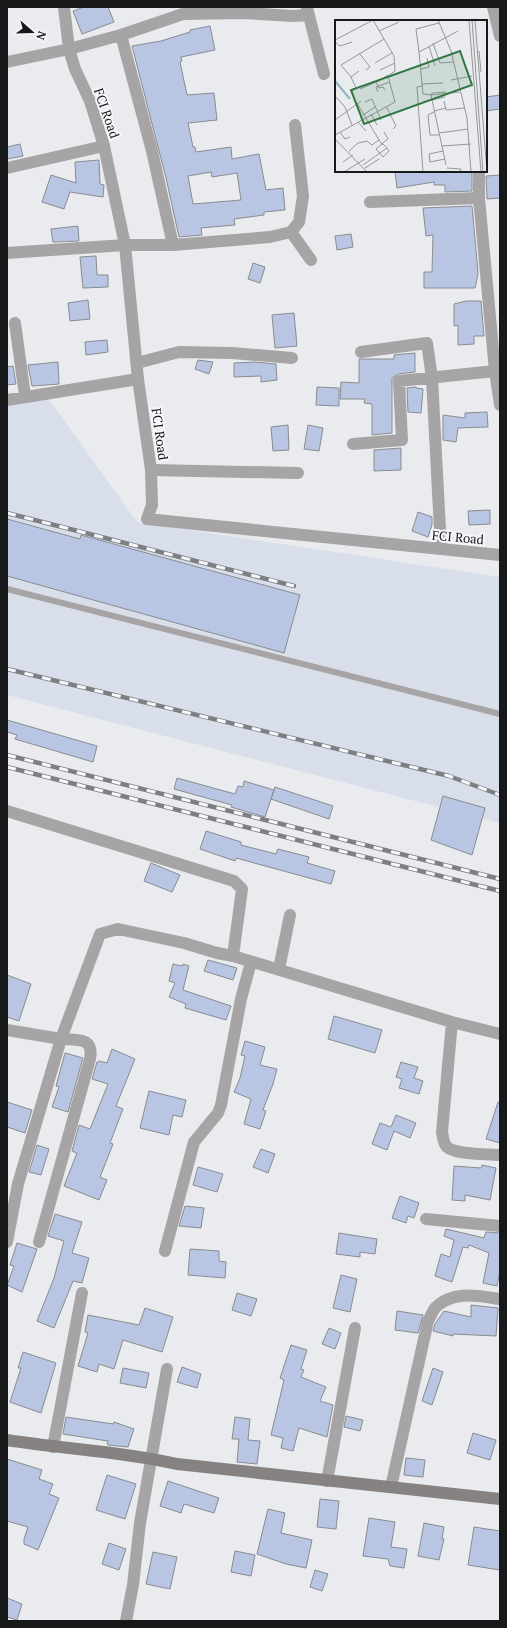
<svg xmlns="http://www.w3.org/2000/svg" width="507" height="1628" font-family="'PT Serif',serif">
  <rect width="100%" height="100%" fill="#e9ebef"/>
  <path fill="#d9dfea" d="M48 398 137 522 500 577V823L7 695V404Z"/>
  <path fill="#b8c6e4" stroke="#898b8f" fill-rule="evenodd" d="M84 7H108L114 22 82 34 73 11Z
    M210 26 215 50 181 57 182 61 180 62 187 95 214 93 217 120 188 123 193 147H195L196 152 231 147 232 159 259 154 266 190 283 188 285 210 264 212V215L234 219 235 225 201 228 202 235 179 237 166 178 132 46 161 41 190 32V30ZM211 172 212 177 237 173 241 200 193 204 188 176Z
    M500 95V109L486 111V97Z
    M20 144 23 156 7 159V147Z
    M99 160 100 184 104 185 103 197 70 192 64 209 42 202 51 175 76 183 75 162Z
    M395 171H472V191L445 192V185H434V182L397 188Z
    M500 175V198L487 199 486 176Z
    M472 206 477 261 478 274 475 288H424V272H432L433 235 426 236 423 208Z
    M78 226 79 241 53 242 51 229Z
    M351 234 353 247 337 250 335 236Z
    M96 256 97 275H108V287L83 288 80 257Z
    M253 263 265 267 260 283 248 279Z
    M88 300 90 319 70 321 68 303Z
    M466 301H481L484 336H474V344L458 345V325L454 326V304Z
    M294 313 297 346 275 348 272 315Z
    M107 340 108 352 86 355 85 342Z
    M415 353V372L398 374 392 378V433L372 435V404L364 403 365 399H340L341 382 359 383V359H394V355Z
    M198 360 213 362 209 374 195 369Z
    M58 362 59 384 32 386 28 365Z
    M255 362 276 364 277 380 261 382V376L234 377V363Z
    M13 366 16 384 7 385V367Z
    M317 387 339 388V406L316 405Z
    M416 387V388L423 389 421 413 408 412 407 388Z
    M487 412 488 427 458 428 456 442 443 440V415L465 418V413Z
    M288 425 289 450 273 451 271 427Z
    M308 425 323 428 319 451 304 449Z
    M401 448V470L374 471V450Z
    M490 510V524L469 525 468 511Z
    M418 512 432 517V525L428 537 412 531Z
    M7 519 80 539 81 535 300 595 284 653 7 576Z
    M7 720 97 746 93 762 15 739 17 735 7 732Z
    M177 778 235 794 238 786 243 787 244 781 274 790 271 799 275 787 333 806 329 819 271 799 265 817 231 807 232 805 174 789Z
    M443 796 485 808 472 855 431 840Z
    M206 831 241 842V845L276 854 278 849 309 857 307 863 335 871 331 884 236 858 235 861 200 849Z
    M151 863 180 875 172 892 144 881Z
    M208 960 237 968 233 980 204 971Z
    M173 964 182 966 183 964 189 966 183 990 231 1006 226 1020 185 1008 186 1004 169 997 175 983 169 981Z
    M7 975 31 984 19 1021 7 1017Z
    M334 1016 382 1030 375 1053 328 1039Z
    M245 1041 265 1047 260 1065 277 1069 273 1084 263 1110 266 1111 260 1129 244 1124 251 1099 234 1092 240 1078 245 1056 241 1055Z
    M112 1049 135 1059 116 1106 123 1109 110 1143 113 1144 100 1177 107 1180 99 1200 64 1186 77 1153 72 1151 79 1125 90 1129 108 1084 92 1079 97 1062H99V1061L107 1063Z
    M65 1053 83 1058 68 1112 52 1107 59 1087 56 1086Z
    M401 1062 418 1067 414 1078 423 1081 419 1094 399 1088 402 1079 396 1077Z
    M149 1091 186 1100 182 1117 173 1115 169 1135 140 1128Z
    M7 1102 32 1110 25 1133 7 1127Z
    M498 1102H500V1143L486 1139Z
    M396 1115 416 1123 410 1138 394 1131 387 1150 372 1144 380 1123 391 1127Z
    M37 1145 49 1149 41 1175 29 1172Z
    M261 1149 275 1154 268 1173 253 1167Z
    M482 1165 496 1168 490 1200 465 1195V1201L452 1200 454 1166 481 1168Z
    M198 1167 223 1174 217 1192 193 1185Z
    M400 1196 419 1203 414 1218 408 1216 406 1223 392 1218Z
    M185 1206 204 1208 201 1228 179 1226Z
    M55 1214 82 1222 72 1253 89 1258 82 1283 73 1281 54 1328 37 1321 54 1278 64 1241 48 1236Z
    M446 1229 484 1238 486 1232 500 1233V1271L497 1286 483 1283 489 1253 469 1245 468 1248 463 1247 452 1282 435 1276 441 1254 450 1257 454 1240 444 1236Z
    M339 1233 377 1239 375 1254 360 1252V1257L336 1254Z
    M17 1243 37 1249 22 1292 7 1285 14 1266 10 1265Z
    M190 1249 219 1251V1261L226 1262 225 1278 188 1275Z
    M341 1275 357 1279 350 1312 333 1308Z
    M237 1293 257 1299 251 1316 232 1310Z
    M471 1305 498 1308 496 1336 453 1334V1336L433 1331 435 1324 444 1311 471 1317Z
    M145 1308 173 1317 162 1352 123 1340 114 1369 99 1364 97 1372 78 1366 88 1333 85 1332 88 1315 139 1325Z
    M397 1311 423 1315 418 1333 395 1330Z
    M329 1328 341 1333 335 1349 322 1344Z
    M291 1345 307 1350 301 1369 304 1370 301 1377 326 1387 320 1401 333 1405 327 1437 299 1428 293 1451 281 1448 283 1438 271 1435 284 1380 280 1378Z
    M23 1352 56 1363 41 1413 10 1402 21 1368H18Z
    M182 1367 201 1374 197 1388 177 1382Z
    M123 1368 149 1373 146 1388 120 1383Z
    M433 1368 443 1372 432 1405 422 1401Z
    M346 1416 363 1420 360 1431 344 1427Z
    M66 1417 113 1424 114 1422 134 1429 128 1447 108 1445 107 1444 108 1441 63 1434Z
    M235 1417 250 1419 248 1440 260 1441 257 1464 237 1462 239 1439H232Z
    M473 1433 496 1440 490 1460 467 1453Z
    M406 1458 425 1460 423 1477 404 1475Z
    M7 1459 42 1470 39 1479 53 1484 49 1494 59 1498 38 1550 24 1544V1539L28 1527 7 1521Z
    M107 1475 136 1484 125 1519 96 1510Z
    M168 1481 219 1498 214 1513 184 1504 181 1513 160 1506Z
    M320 1499 339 1501 336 1529 317 1527Z
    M268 1509 285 1513 281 1533 312 1540 306 1568 286 1564 257 1554Z
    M369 1518 395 1522 391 1547 407 1549 404 1568 390 1566 388 1559 363 1556Z
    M424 1523 444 1527 442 1539H444L439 1560 418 1556Z
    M474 1527 500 1531V1570L468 1565Z
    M109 1543 126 1549 119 1570 102 1564Z
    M235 1551 255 1555 251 1576 231 1572Z
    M153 1552 177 1557 170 1589 146 1584Z
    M315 1570 328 1574 322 1591 310 1587Z
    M7 1598 22 1604 17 1620 7 1617Z"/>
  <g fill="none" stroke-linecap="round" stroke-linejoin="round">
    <path stroke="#a6a4a4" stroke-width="6" d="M7 589 500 714"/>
    <path stroke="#a6a4a4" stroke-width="12" d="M493 7 500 36
      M307 8 324 74
      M121 35 152 151 173 245
      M7 62 69 49 121 35 183 14 244 13 292 16 309 15
      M7 168 104 146
      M370 202 479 198
      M291 232 311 260
      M7 253 125 245H173L270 237 291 232 299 222 303 196 295 125
      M15 323 25 396
      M361 352 427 343 432 378 441 549
      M137 363 179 352 232 353 292 358
      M495 371 500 405
      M7 400 138 379
      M353 444 402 440 399 381 495 371 479 198V171
      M151 470 298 473
      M7 811 234 881 242 889 233 956
      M279 969 290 915
      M452 1022 442 1132C443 1137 443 1143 447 1147 456 1155 488 1154 500 1155
      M7 1030 61 1039 100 934 118 929 184 943 217 953 233 956 452 1022 500 1034
      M426 1219 500 1226
      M7 1242 18 1184 61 1039C78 1040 94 1037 90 1059L39 1242
      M165 1251 194 1142 218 1113 221 1105 241 999 251 962
      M53 1447 82 1293
      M327 1481 355 1328
      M391 1487 428 1321C431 1316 433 1310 436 1307 454 1290 478 1296 500 1299
      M126 1621 133 1585 140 1523 167 1369"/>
    <path stroke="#a6a4a4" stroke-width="12" d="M64 7 69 49 75 69 90 101 104 146 125 245 138 379 151 470 152 505 147 519 500 555"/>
    <path stroke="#858281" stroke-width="12" d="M7 1440C63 1449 121 1451 177 1464L500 1499"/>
    <g stroke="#7e7f82" stroke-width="4.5">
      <path id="rail" d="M7 513 294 586
        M7 669 449 776 500 795
        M7 755 500 879
        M7 767 500 891"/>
    </g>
    <use href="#rail" stroke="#f6f8fc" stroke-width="3" stroke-dasharray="9" stroke-linecap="butt"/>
  </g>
  <g text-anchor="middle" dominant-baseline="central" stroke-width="4" stroke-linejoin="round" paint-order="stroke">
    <g font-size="13" fill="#171819" stroke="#f6f8fc">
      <text transform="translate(107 113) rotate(71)">FCI Road</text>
      <text transform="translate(160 434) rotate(82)">FCI Road</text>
      <text transform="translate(458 537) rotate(5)">FCI Road</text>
    </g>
  </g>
  <g transform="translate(335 20)">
    <rect width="152" height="152" fill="#e9ebef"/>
    <path fill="none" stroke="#8eb6c0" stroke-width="2" d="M0 61 15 79"/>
    <path fill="none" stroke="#959799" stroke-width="1" d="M103 0 116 31 132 98 136 152M134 0 146 152M137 0 148 152M140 0 152 152M44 11 64 2M0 20 38 0M0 22 5 26 17 22M98 23 105 43 118 42M94 26 100 46M144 31 146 52M84 32 81 9 104 3M24 33 35 47 31 50M40 43 57 33M86 49 94 47 92 38M45 50 60 43M24 51 16 57 6 45 49 19M16 57 21 68 17 72M116 60 137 56M42 62 53 55M87 64 108 63M87 66 82 67 88 152M25 69 41 62 44 68 48 67 50 70M43 72 41 67 55 62M96 75 125 72M96 75 97 73 111 72M0 76 10 87 17 105M97 80 110 77M109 81 111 90 129 88M30 82 37 79 46 100M22 83 44 120M51 86 61 106 58 109M99 91 111 88M99 92 93 95 95 115H104M36 94 42 105M28 95 40 87M0 100 26 81M23 102 31 111M5 112 10 119 15 117M104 113 133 109M0 115 60 82 53 56 60 51 59 36 38 0M0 119 32 152M107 126 136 124M14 131 23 123 32 121 37 125 44 120 47 124 49 125 52 128 54 131 48 137 41 129 47 124 50 121 53 119 49 112M108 131 94 134 95 142 110 139M8 142 18 135M28 145 52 128M111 145 96 75 88 74 84 32 123 11M30 148 44 139M112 148 126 149 125 152M9 152 30 139"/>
    <path fill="#317743" fill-opacity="0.15" stroke="#317743" stroke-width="2" d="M125 31 137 65 29 104 16 70Z"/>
    <rect width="152" height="152" fill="none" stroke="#171819" stroke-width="2"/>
  </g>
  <rect width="507" height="1628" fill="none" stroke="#171819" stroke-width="16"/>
  <g transform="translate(32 32) rotate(110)" stroke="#f6f8fc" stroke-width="3" paint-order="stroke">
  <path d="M0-3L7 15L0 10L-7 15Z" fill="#171819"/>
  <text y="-6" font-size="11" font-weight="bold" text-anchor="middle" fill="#171819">N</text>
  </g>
</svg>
